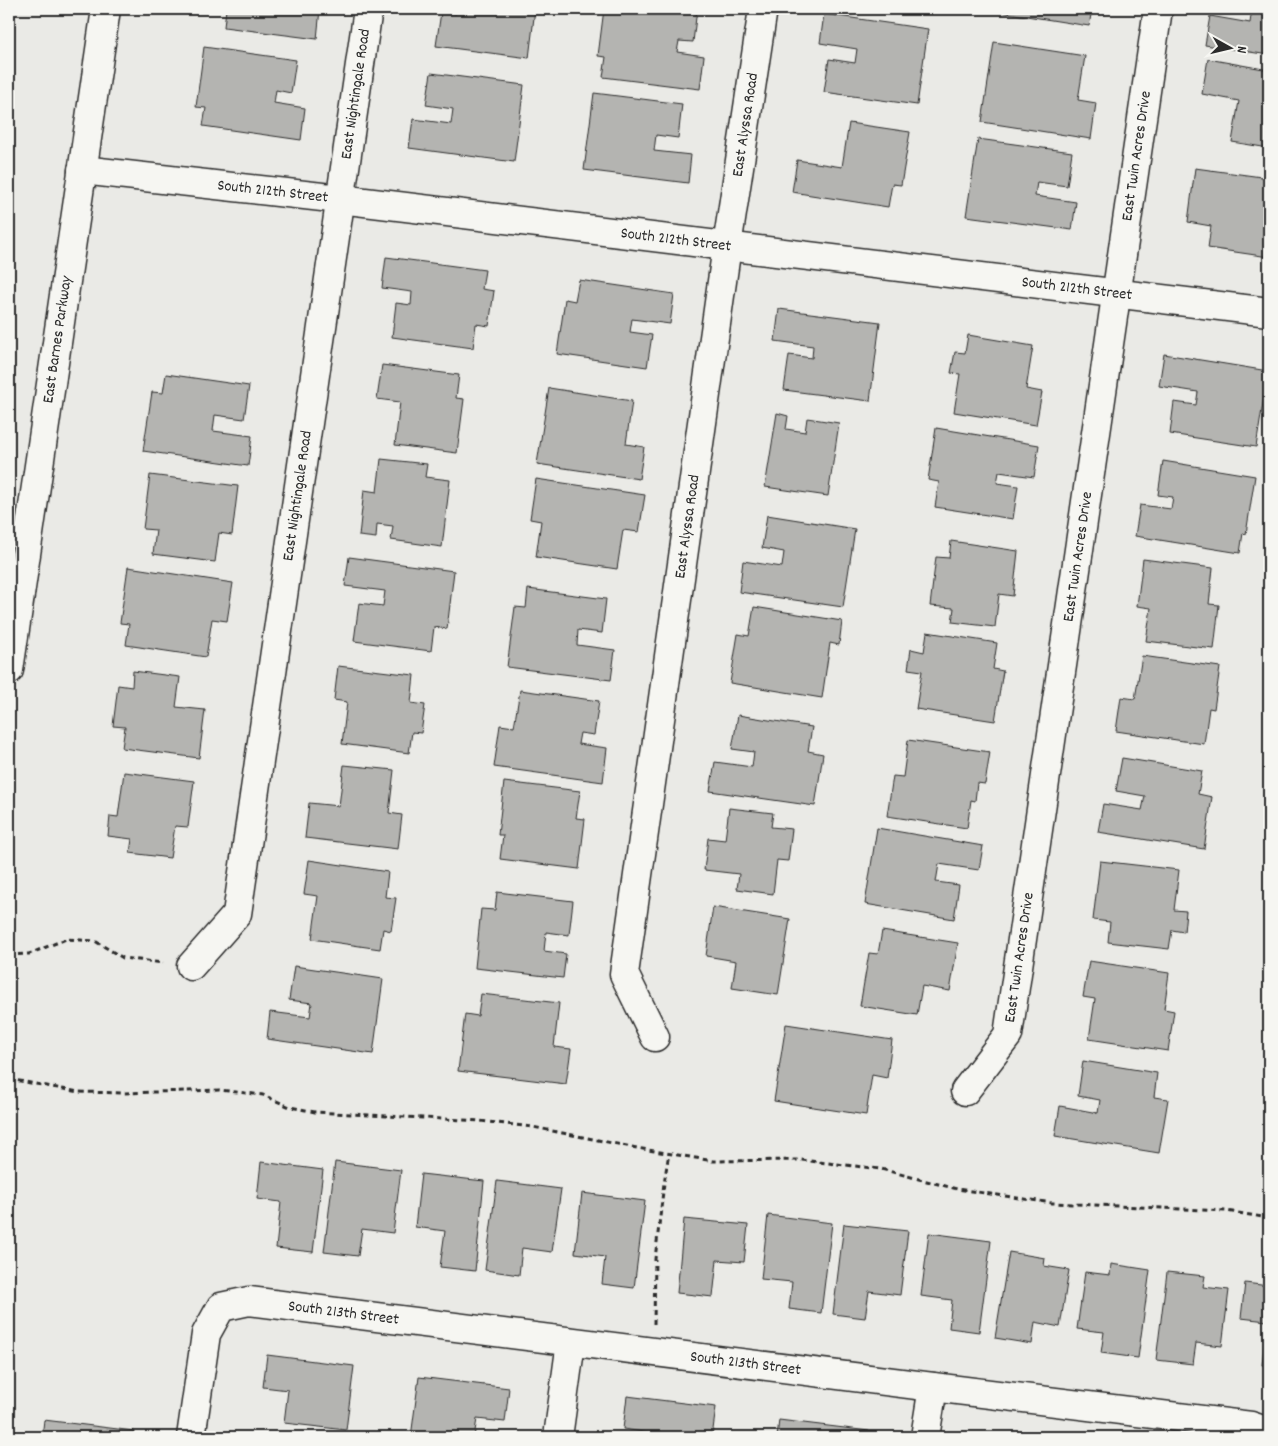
<svg xmlns="http://www.w3.org/2000/svg" width="1278" height="1446" font-family="Dekko,sans-serif">
  <rect width="100%" height="100%" fill="#eaeae6"/>
  <filter id="ink" filterUnits="userSpaceOnUse"><feTurbulence type="fractalNoise" baseFrequency=".02" numOctaves="2"/><feDisplacementMap in="SourceGraphic" scale="10" xChannelSelector="R" yChannelSelector="G"/><feConvolveMatrix kernelMatrix="1 2 1 2 8 2 1 2 1" color-interpolation-filters="sRGB"/></filter>
  <g filter="url(#ink)">
    <path fill="#b4b4b1" stroke="#2b2b2b" d="M226 9H320L317 39 224 27Z
      M456 9H535L529 58 436 46 441 12 456 14Z
      M604 9H697L693 42 679 41 677 52 704 56 700 89 603 77 606 57 598 56Z
      M996 9H1092L1089 26 995 11Z
      M1252 9H1269V55L1205 45 1210 16 1250 23Z
      M824 14 928 29 917 105 824 92 829 59 855 63 857 49 820 43Z
      M994 42 1085 56 1078 100 1096 103 1091 139 982 122Z
      M204 47 296 60 291 93 276 90 274 103 305 108 301 140 203 126 206 108 196 107Z
      M1208 59 1269 70V148L1232 142 1239 101 1202 94Z
      M431 73 524 85 514 162 409 148 413 119 451 124 453 109 426 105Z
      M594 93 682 104 678 138 656 135 654 151 691 155 688 183 584 170Z
      M849 123 910 132 901 185 892 184 888 207 792 192 797 160 842 167Z
      M978 139 1072 152 1067 186 1037 182 1035 196 1076 202 1072 230 966 216Z
      M1195 168 1269 178V257L1208 248 1211 226 1188 222Z
      M386 257 485 270 482 289 494 291 489 326 476 324 473 348 392 337 396 303 411 305 412 292 382 288Z
      M579 280 674 294 670 324 632 319 630 332 652 335 647 367 557 354 565 299 575 301Z
      M779 309 880 322 870 401 784 390 789 355 812 358 813 346 775 341Z
      M968 335 1033 346 1026 389 1042 392 1036 425 954 412 960 374 951 373 955 352 965 353Z
      M1164 354 1268 371 1256 447 1170 434 1174 402 1196 405 1198 392 1159 386Z
      M382 365 459 375 456 398 464 399 457 453 395 445 400 402 377 399Z
      M166 374 249 386 244 419 215 415 213 431 252 436 248 466 143 451 152 392 163 393Z
      M549 388 632 401 626 444 644 447 639 479 537 464Z
      M777 413 788 416 786 429 805 432 807 418 839 423 828 496 765 487Z
      M936 428 1039 445 1034 477 999 472 997 483 1018 486 1013 519 935 507 939 482 928 480Z
      M381 459 427 464 425 477 450 480 442 547 391 540 393 526 377 524 376 538 359 536 364 490 377 492Z
      M1163 461 1255 476 1246 534 1243 533 1240 553 1135 536 1140 505 1171 509 1173 497 1158 495Z
      M150 475 238 486 232 535 219 533 215 562 153 554 156 530 143 529Z
      M536 479 645 495 639 532 623 530 617 569 536 557 541 521 530 519Z
      M767 515 855 529 843 607 739 592 743 561 782 567 784 552 762 548Z
      M951 541 1018 551 1013 596 999 594 995 627 952 622 954 608 930 606 936 557 949 558Z
      M349 557 454 571 447 629 434 627 431 651 354 641 359 603 383 606 385 591 345 586Z
      M1143 559 1213 568 1209 604 1219 605 1214 649 1146 641 1151 608 1137 606Z
      M128 567 233 583 227 621 212 619 206 657 126 645 129 624 120 623Z
      M528 589 606 599 602 633 578 630 577 645 615 650 611 680 507 667 515 607 526 608Z
      M754 607 842 621 839 645 830 643 822 698 730 683 738 634 749 636Z
      M927 632 997 643 993 669 1003 671 995 721 916 709 922 671 908 669 911 649 924 652Z
      M1142 656 1220 667 1214 709 1209 708 1204 744 1116 731 1121 697 1135 699Z
      M338 666 414 675 411 703 425 705 421 733 412 732 409 753 342 744 347 702 334 700Z
      M133 671 180 677 176 707 205 710 199 758 122 748 125 727 113 726 118 685 132 687Z
      M520 690 599 701 594 735 580 733 578 744 607 748 603 782 494 767 500 725 514 727Z
      M738 715 812 727 808 751 823 754 815 806 710 791 715 762 752 767 754 752 732 749Z
      M908 740 990 752 985 784 977 783 975 801 971 800 967 828 887 816 893 776 903 777Z
      M1122 758 1202 771 1198 794 1212 797 1204 849 1098 832 1103 804 1142 810 1145 796 1116 791Z
      M344 765 394 770 389 813 402 815 398 849 305 838 309 803 339 806Z
      M124 772 194 781 188 827 175 826 170 858 130 853 132 839 108 836 110 816 118 817Z
      M504 782 580 791 576 818 585 819 579 869 500 859 503 835H498Z
      M729 808 773 813 771 827 792 829 788 861 777 860 773 894 737 889 739 874 704 870 708 838 725 840Z
      M877 828 983 846 979 870 939 864 936 882 959 885 954 919 865 904Z
      M309 860 388 872 385 897 396 898 391 931 383 929 380 949 312 939 318 896 304 894Z
      M1100 861 1179 870 1174 910 1186 911 1184 932 1172 930 1169 949 1108 942 1110 922 1093 920Z
      M497 892 573 901 569 935 546 932 544 951 566 954 563 978 475 968 481 909 495 910Z
      M713 907 790 919 778 995 732 988 736 961 706 956Z
      M882 931 958 943 950 991 922 986 917 1015 860 1006 869 953 878 954Z
      M1089 961 1169 973 1164 1009 1174 1011 1168 1051 1089 1039 1095 999 1083 997Z
      M294 966 383 979 373 1054 267 1039 270 1012 310 1017 312 1003 289 1000Z
      M481 994 559 1003 554 1047 571 1049 566 1084 458 1071 465 1014 478 1016Z
      M786 1024 892 1040 887 1078 872 1075 866 1115 774 1101Z
      M1083 1061 1157 1073 1154 1097 1168 1099 1159 1153 1055 1136 1060 1106 1098 1113 1100 1100 1078 1096Z
      M261 1162 323 1170 313 1252 276 1248 281 1202 257 1199Z
      M335 1162 401 1170 393 1233 362 1229 358 1256 324 1252Z
      M421 1174 484 1181 475 1271 440 1267 445 1231 415 1227Z
      M497 1181 561 1189 552 1252 522 1248 519 1275 485 1270Z
      M582 1193 645 1201 634 1288 602 1284 605 1257 575 1253Z
      M768 1215 832 1223 821 1313 789 1309 792 1282 761 1279Z
      M684 1219 748 1225 744 1262 717 1260 713 1297 677 1293Z
      M844 1224 908 1231 900 1295 869 1291 865 1318 833 1314Z
      M929 1233 991 1241 979 1332 949 1328 952 1300 921 1296Z
      M1009 1252 1045 1258 1044 1266 1069 1270 1060 1327 1035 1322 1032 1344 995 1338Z
      M1111 1264 1150 1270 1138 1358 1101 1353 1104 1332 1077 1329 1085 1272 1110 1275Z
      M1167 1272 1205 1276 1203 1287 1229 1290 1222 1346 1196 1343 1193 1364 1156 1360Z
      M1245 1283 1269 1286V1366L1262 1365 1267 1321 1241 1318Z
      M267 1355 354 1366 346 1430 284 1423 288 1390 263 1387Z
      M419 1377 509 1388 505 1422 477 1419 474 1437H411Z
      M627 1396 716 1407 712 1437H650V1433L623 1429Z
      M44 1420 134 1431V1437H42Z
      M779 1420 869 1431 868 1437H777Z"/>
    <g fill="none" stroke-linecap="round" stroke-linejoin="round">
      <g stroke="#2b2b2b" stroke-width="31">
        <g id="minor">
          <path id="s1" d="M82 170 340 199 1269 312"/>
          <path id="s2" d="M9 670 106 9"/>
          <path id="s3" d="M191 966 237 914 368 9"/>
          <path id="s4" d="M655 1037 624 974 727 246 763 9"/>
          <path id="s5" d="M965 1091 1008 1035 1158 9"/>
          <path id="s6" d="M191 1437 206 1334 221 1307 249 1301 933 1387 1251 1426 1269 1432"/>
          <path d="M558 1437 571 1342"/>
          <path d="M925 1437 933 1387"/>
        </g>
      </g>
      <path stroke="#2b2b2b" stroke-width="3" stroke-dasharray="5 4" stroke-linecap="butt" d="M9 955 29 954 66 939 95 941 123 958 163 963
        M9 1079 79 1092 124 1093 219 1090 263 1095 290 1107 315 1112 480 1121 533 1127 637 1148 713 1161 801 1160 881 1169 957 1189 1052 1203 1226 1211 1269 1218
        M654 1324 655 1259 664 1183 669 1153"/>
      <use href="#minor" stroke="#f6f6f2" stroke-width="28"/>
    </g>
  </g>
  <g text-anchor="middle" dominant-baseline="central" stroke-width="5" stroke-linejoin="round" paint-order="stroke">
    <g font-size="16" fill="#2b2b2b" stroke="#f6f6f2">
      <text stroke="none"><textPath href="#s3" startOffset="898">East Nightingale Road</textPath></text>
      <text stroke="none"><textPath href="#s4" startOffset="928">East Alyssa Road</textPath></text>
      <text stroke="none"><textPath href="#s5" startOffset="959">East Twin Acres Drive</textPath></text>
      <text stroke="none"><textPath href="#s1" startOffset="192">South 212th Street</textPath></text>
      <text stroke="none"><textPath href="#s1" startOffset="598">South 212th Street</textPath></text>
      <text stroke="none"><textPath href="#s1" startOffset="1002">South 212th Street</textPath></text>
      <text stroke="none"><textPath href="#s2" startOffset="334">East Barnes Parkway</textPath></text>
      <text stroke="none"><textPath href="#s3" startOffset="492">East Nightingale Road</textPath></text>
      <text stroke="none"><textPath href="#s4" startOffset="522">East Alyssa Road</textPath></text>
      <text stroke="none"><textPath href="#s5" startOffset="554">East Twin Acres Drive</textPath></text>
      <text stroke="none"><textPath href="#s5" startOffset="149">East Twin Acres Drive</textPath></text>
      <text stroke="none"><textPath href="#s6" startOffset="259">South 213th Street</textPath></text>
      <text stroke="none"><textPath href="#s6" startOffset="664">South 213th Street</textPath></text>
    </g>
  </g>
  <rect width="1278" height="1446" fill="none" stroke="#f6f6f2" stroke-width="30"/>
  <rect x="15" y="15" width="1248" height="1416" fill="none" stroke="#2b2b2b" stroke-width="2" filter="url(#ink)"/>
  <g transform="translate(1230 48) rotate(98)" stroke="#f6f6f2" stroke-width="4" paint-order="stroke">
  <path d="M0-4L9 19L0 12L-9 19Z" fill="#2b2b2b"/>
  <text y="-8" font-size="14" font-weight="bold" text-anchor="middle" fill="#2b2b2b">N</text>
  </g>
</svg>
